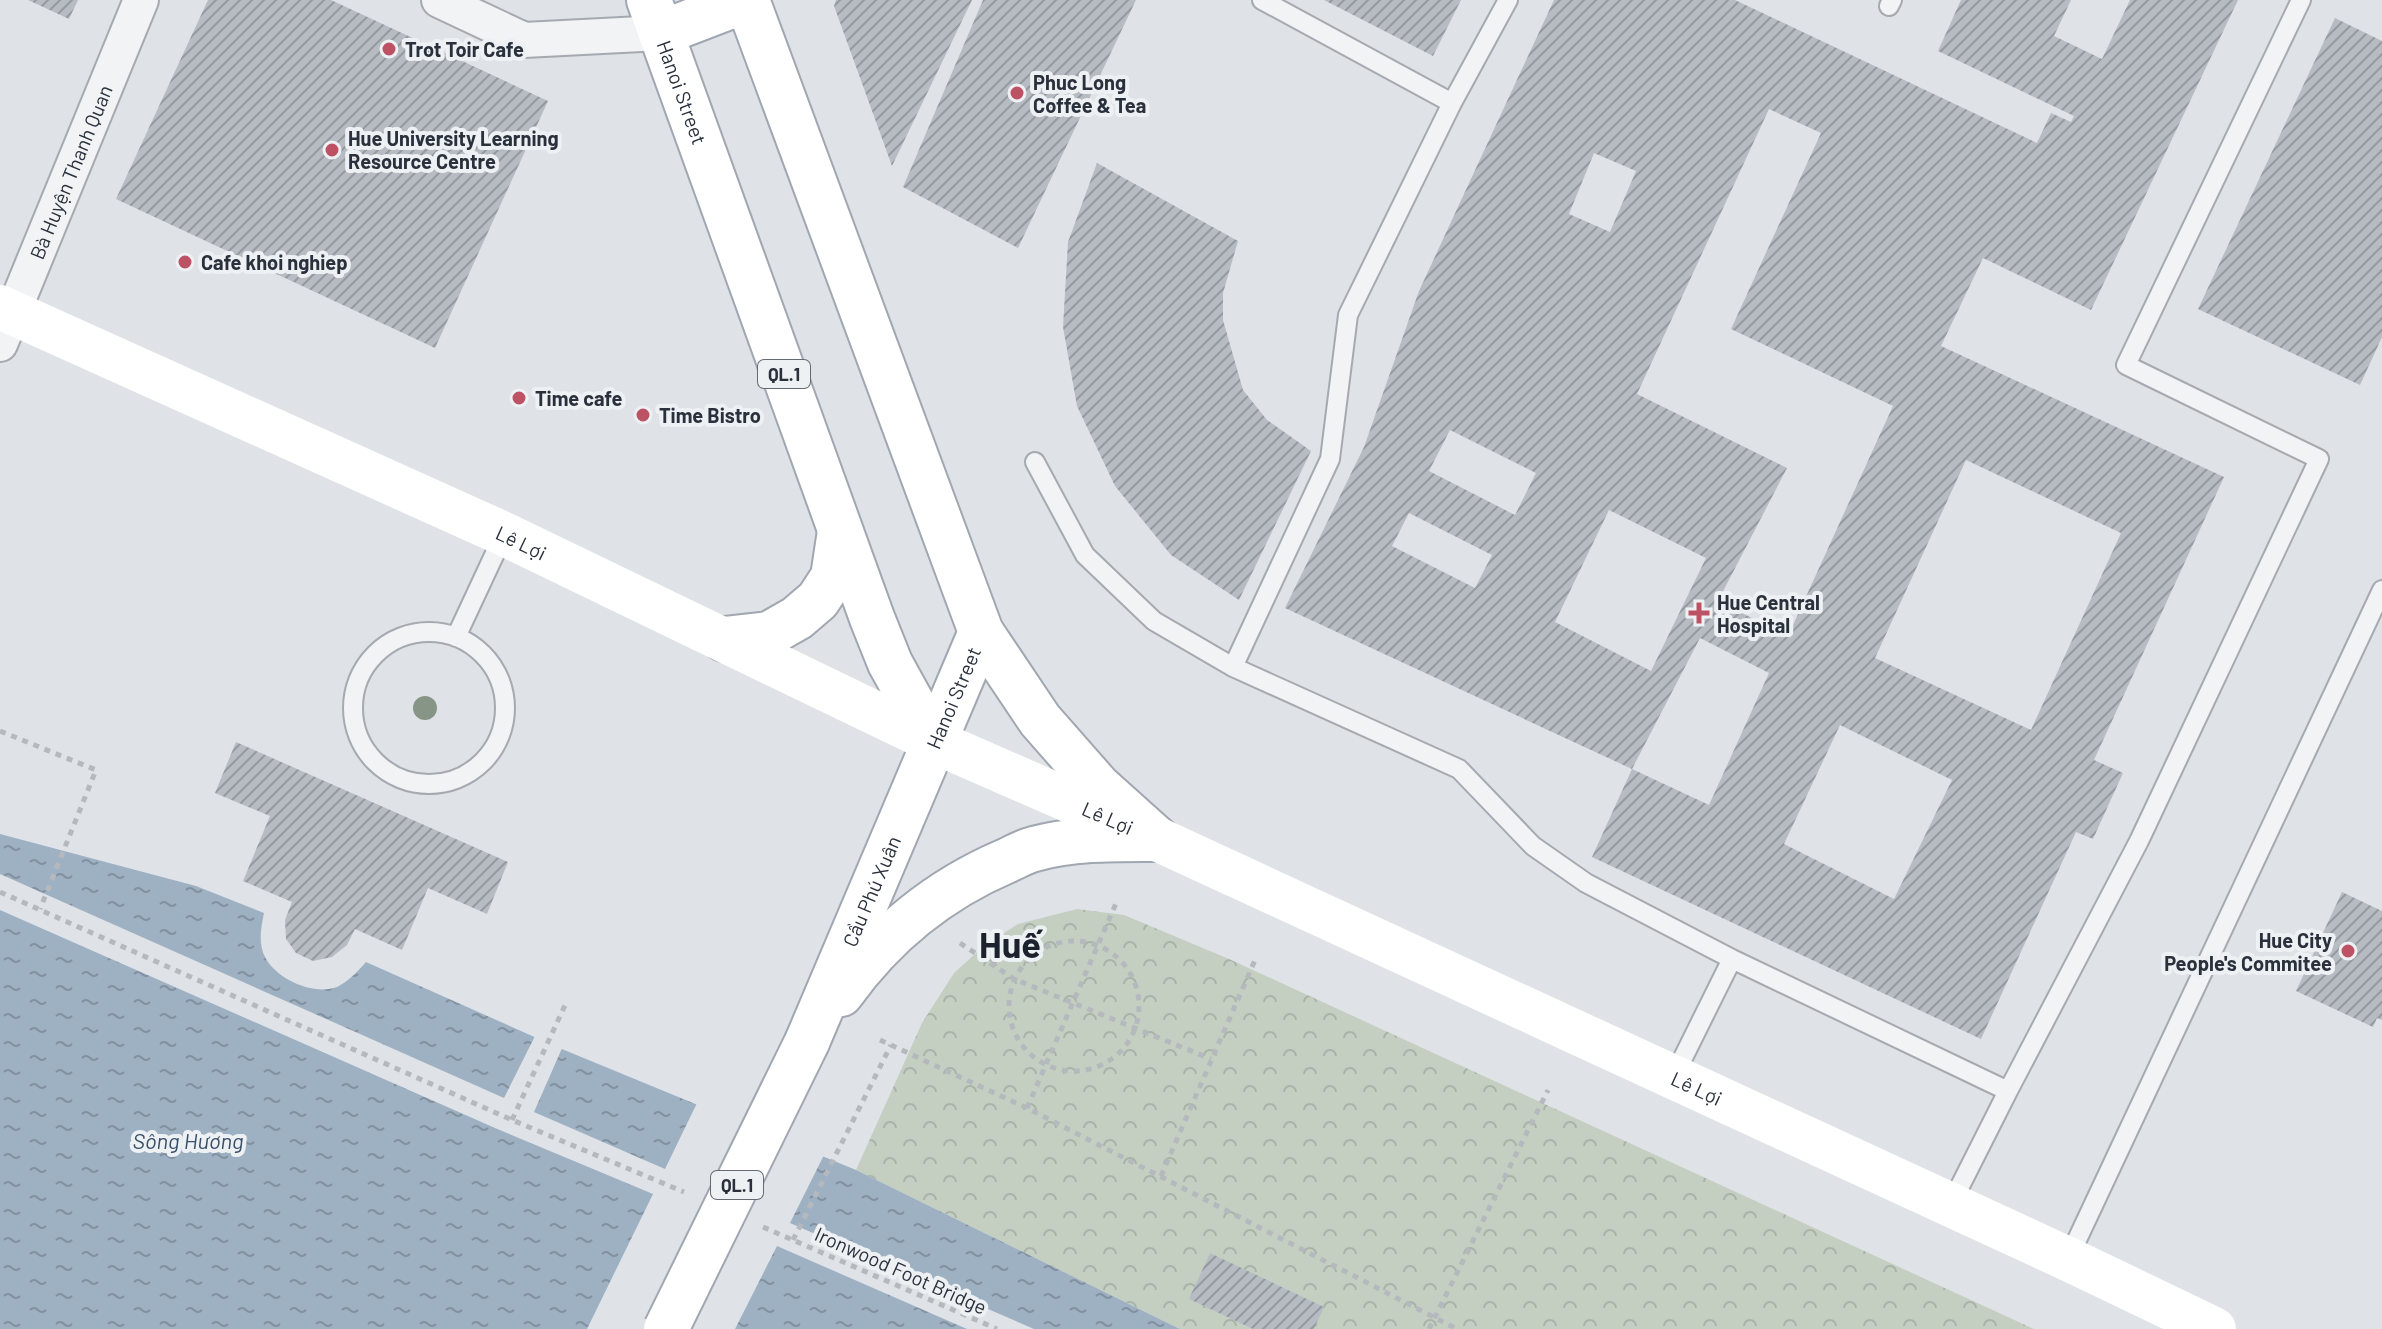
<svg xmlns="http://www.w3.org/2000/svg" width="2382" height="1329" font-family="Barlow,sans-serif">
  <defs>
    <pattern id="park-crowns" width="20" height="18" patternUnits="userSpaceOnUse" patternTransform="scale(2)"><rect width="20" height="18" fill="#c5cfc1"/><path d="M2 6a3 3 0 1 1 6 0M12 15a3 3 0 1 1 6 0" fill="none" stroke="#a9b2a7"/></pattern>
    <pattern id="water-ripples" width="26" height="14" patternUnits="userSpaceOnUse" patternTransform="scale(2)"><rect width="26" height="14" fill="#9eb1c3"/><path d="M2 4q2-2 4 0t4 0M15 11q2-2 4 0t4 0" fill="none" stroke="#8191a0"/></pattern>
    <pattern id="building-hatch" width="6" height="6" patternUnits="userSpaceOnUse" patternTransform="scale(2)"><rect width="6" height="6" fill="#b7bcc3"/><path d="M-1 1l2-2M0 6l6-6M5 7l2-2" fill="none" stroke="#9599a0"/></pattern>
  </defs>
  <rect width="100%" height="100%" fill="#dfe2e7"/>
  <path fill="url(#park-crowns)" d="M1077 909 1124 915 1229 959 2034 1329H1180L856 1170 922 1023 954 973 985 945 1018 924Z"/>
  <path fill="url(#water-ripples)" d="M0 834 196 886 264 913C261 927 258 944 265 957 276 979 314 996 337 987 349 981 357 972 366 962L557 1047 856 1170 1180 1329H0Z"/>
  <path fill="#dfe2e7" d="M0 874 504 1098 536 1034 563 1046 534 1112 665 1169 698 1101 825 1153 790 1223 1034 1329H967L777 1246 735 1329H587L653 1194 495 1128 0 910Z"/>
  <path fill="url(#building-hatch)" fill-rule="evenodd" d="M28 0H78L69 19Z
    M208 0H331L548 101 435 348 116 199Z
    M836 0H972L892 166 834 6Z
    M983 0H1136L1018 248 903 187Z
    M1324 0H1461L1433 56Z
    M1554 0H1735L2037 143 2051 113 2071 122 2074 116 1938 51 1961 0H2071L2054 36 2102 59 2130 0H2238L2091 310 1983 258 1941 346 2224 477 2094 760 2123 773 2093 839 2076 832 1981 1039 1592 857 1632 769 1709 805 1769 673 1700 638 1632 769 1285 608 1364 447 1419 291ZM1769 109 1821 133 1731 329 1893 406 1788 636 1718 601 1787 468 1637 394ZM1594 153 1636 171 1610 232 1569 214ZM1450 430 1536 473 1515 515 1429 471ZM1966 460 2121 533 2031 730 1875 658ZM1609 510 1706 558 1651 671 1555 622ZM1409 513 1492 555 1475 588 1392 546ZM1840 725 1952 780 1894 899 1784 844Z
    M2335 18 2382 41V337L2360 385 2198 309Z
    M1097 163 1238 241 1223 293V320L1243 390 1267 420 1311 451 1239 600 1171 555 1115 486 1077 406 1063 327 1068 242Z
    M236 742 508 862 487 914 428 888 402 950 355 929 347 945 332 957 313 961 296 953 286 939 285 920 292 902 243 881 270 816 215 793Z
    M2342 892 2382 911V1020L2377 1018 2373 1027 2296 991Z
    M1210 1253 1324 1307 1314 1329H1253L1189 1299Z"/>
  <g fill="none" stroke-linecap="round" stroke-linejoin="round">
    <g stroke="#a5a9b0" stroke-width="22">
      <path id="service" d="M1262 0 1452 103
        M1889 6 1892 0
        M1035 462 1085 555 1154 621 1233 667 1459 769 1533 846 1586 883 1732 959 2008 1091 2139 841 2319 459 2126 365 2301 0
        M353 708a76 76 0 1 1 152 0a76 76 0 1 1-152 0Z
        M456 637 504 534
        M1233 667 1330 459 1348 315 1452 103 1508 0
        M1673 1078 1732 959
        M1950 1206 2008 1091
        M2068 1259 2382 590"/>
    </g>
    <g stroke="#a5a9b0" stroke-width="38">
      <g id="minor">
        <path d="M439 0 524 40 661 33"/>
        <path id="s1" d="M0 344 141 0"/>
      </g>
    </g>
    <g stroke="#a0a7b1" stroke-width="48">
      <g id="primary">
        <path id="s3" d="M649 0 872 618 890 663 933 741"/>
        <path d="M747 0 981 632 1040 720 1098 786 1157 839"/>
        <path d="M661 33 747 0"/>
        <path d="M724 639 769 634 797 618 818 600 833 577 840 531"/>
        <path d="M841 994C884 934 938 890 1006 861 1015 857 1025 851 1034 849 1074 838 1116 839 1157 839"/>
        <path id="s4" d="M807 1042 981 632"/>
      </g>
    </g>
    <path stroke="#b5b9be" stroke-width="5" stroke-dasharray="6 6" stroke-linecap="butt" d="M0 731 96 770 40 909
      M0 892 512 1120 684 1192
      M1009 1006a65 65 0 1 1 130 0a65 65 0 1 1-130 0Z
      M960 943 1014 979 1211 1059
      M880 1040 1027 1108 1457 1329
      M1027 1108 1117 901
      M512 1120 567 1001
      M1161 1176 1255 960
      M763 1227 997 1329
      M793 1240 891 1045
      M1429 1329 1548 1090"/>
    <use href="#service" stroke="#f1f3f5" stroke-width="18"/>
    <use href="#minor" stroke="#f1f3f5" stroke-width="34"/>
    <path stroke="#fff" stroke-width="44" id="s2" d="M0 307 504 534 933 741 1157 839 2068 1259 2214 1329"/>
    <use href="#primary" stroke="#fff" stroke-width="44"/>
    <g stroke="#a0a7b1" stroke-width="48" stroke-linecap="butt">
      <path id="primary-bridge" d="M666 1329 807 1042"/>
    </g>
    <use href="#primary-bridge" stroke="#fff" stroke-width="44"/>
  </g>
  <circle fill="#879587" cx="425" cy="708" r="12"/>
  <g fill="#be5265" stroke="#eef1f4" stroke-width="3">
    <circle cx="389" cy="49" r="8"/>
    <circle cx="1017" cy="93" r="8"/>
    <circle cx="332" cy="150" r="8"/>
    <circle cx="185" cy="262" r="8"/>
    <circle cx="519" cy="398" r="8"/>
    <circle cx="643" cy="415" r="8"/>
    <path d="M1695 601h8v8h8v8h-8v8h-8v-8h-8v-8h8z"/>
    <circle cx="2348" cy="951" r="8"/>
  </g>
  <g text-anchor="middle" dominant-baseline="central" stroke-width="8" stroke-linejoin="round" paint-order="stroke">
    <g fill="#eef1f4" stroke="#656b73" stroke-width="2">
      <rect x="758" y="360" width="52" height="28" rx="6"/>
      <rect x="711" y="1171" width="52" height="28" rx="6"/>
    </g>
    <g font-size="18" font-weight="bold" fill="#2a313c">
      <text x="784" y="374">QL.1</text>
      <text x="737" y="1185">QL.1</text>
    </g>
    <g font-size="20" font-weight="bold" fill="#2a313c" stroke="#eef1f4" text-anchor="start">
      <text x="405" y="49">Trot Toir Cafe</text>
      <text x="1033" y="82">Phuc Long<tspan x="1033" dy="23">Coffee &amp; Tea</tspan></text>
      <text x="348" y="138">Hue University Learning<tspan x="348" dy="23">Resource Centre</tspan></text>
      <text x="201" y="262">Cafe khoi nghiep</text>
      <text x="535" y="398">Time cafe</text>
      <text x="659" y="415">Time Bistro</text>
      <text x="1717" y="602">Hue Central<tspan x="1717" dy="23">Hospital</tspan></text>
      <text x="2332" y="940" text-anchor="end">Hue City<tspan x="2332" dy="23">People's Commitee</tspan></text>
    </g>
    <g font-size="20" fill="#2a313c" stroke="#eef1f4">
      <text stroke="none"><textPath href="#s3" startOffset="98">Hanoi Street</textPath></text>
      <text stroke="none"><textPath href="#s1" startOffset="186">Bà Huyện Thanh Quan</textPath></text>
      <text stroke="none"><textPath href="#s2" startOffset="572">Lê Lợi</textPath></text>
      <text stroke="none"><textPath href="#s4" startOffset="374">Hanoi Street</textPath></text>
      <text stroke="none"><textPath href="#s2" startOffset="1220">Lê Lợi</textPath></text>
      <text stroke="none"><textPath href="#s4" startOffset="164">Cầu Phú Xuân</textPath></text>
      <text stroke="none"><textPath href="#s2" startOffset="1868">Lê Lợi</textPath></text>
      <text transform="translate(901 1270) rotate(24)">Ironwood Foot Bridge</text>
    </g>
    <g font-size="22" font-style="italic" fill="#39506b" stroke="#eef1f4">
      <text x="188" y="1140">Sông Hương</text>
    </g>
    <g font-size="36" font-weight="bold" fill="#1c222d" stroke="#eef1f4">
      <text x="1010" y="943">Huế</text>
    </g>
  </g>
</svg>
